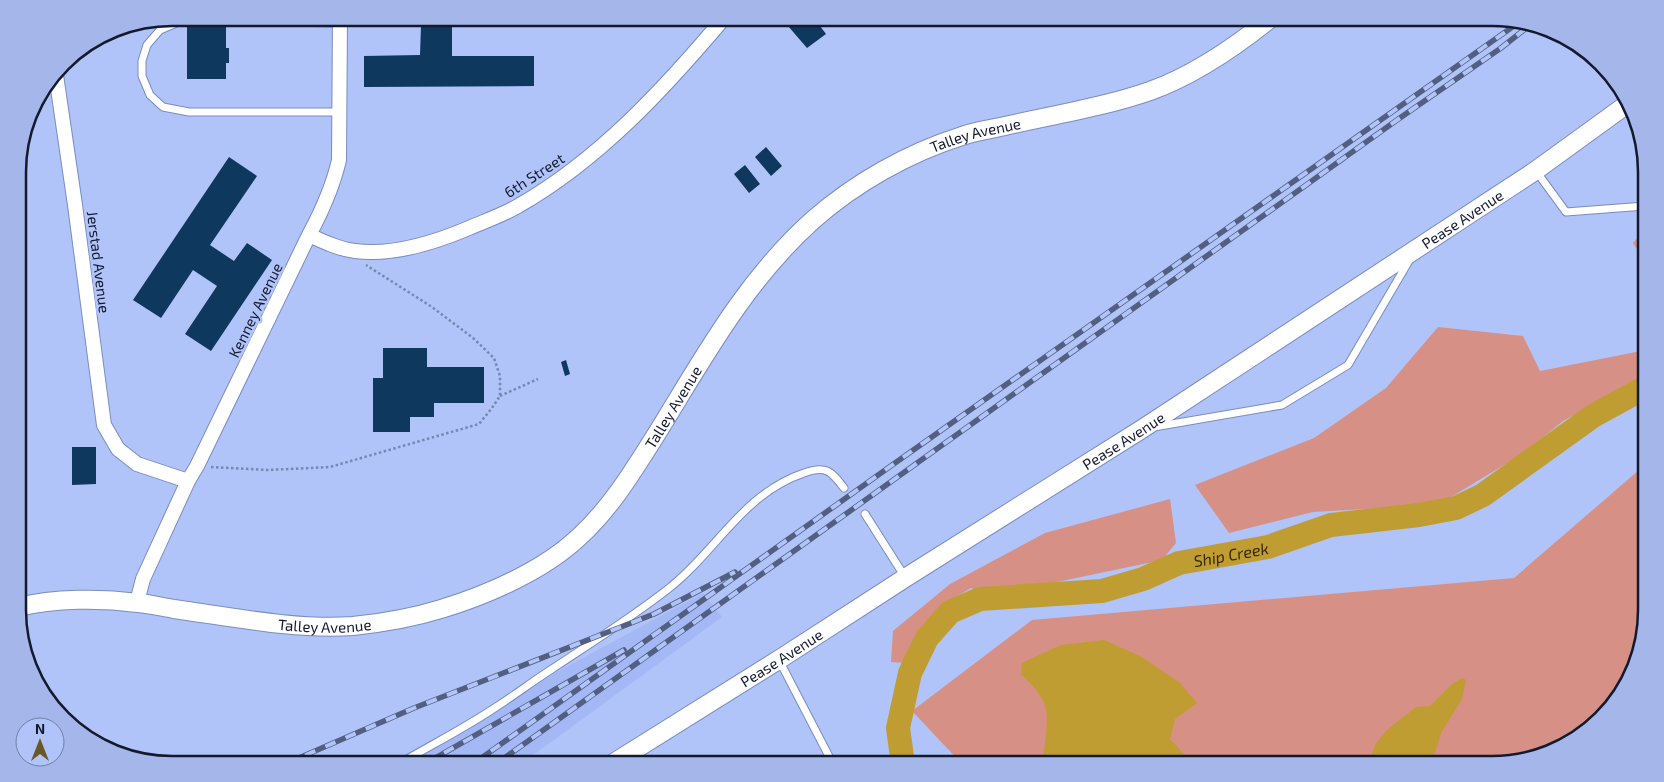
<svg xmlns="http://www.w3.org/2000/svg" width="1664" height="782" font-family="'Exo 2',sans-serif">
  <rect width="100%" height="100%" fill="#b0c4fa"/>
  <path fill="#a3b8f5" d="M703 593 722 617 521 764H387Z"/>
  <path fill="#d69085" d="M1645 229 1646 263 1633 243Z
    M1438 327 1523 336 1540 371 1646 350V376L1563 421 1522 454 1438 505 1313 512 1229 533 1195 485 1314 438 1386 388Z
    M1646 464V610L1635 669 1614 704 1578 738 1502 764H962L912 711 1032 620 1514 578Z
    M1170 499 1176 543 1162 560 1043 585 986 594 971 588 949 601 919 630 905 663 891 662 893 631 950 584 1045 533Z"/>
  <path fill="#c09d32" d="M1104 640 1142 657 1180 683 1197 703 1175 719 1170 739 1193 764H1042C1044 752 1049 721 1046 709 1043 695 1031 684 1021 674L1022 663 1061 645Z
    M1462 678 1466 680 1462 699 1441 733 1437 747 1430 764H1366L1370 760 1375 745 1387 730 1416 707 1430 706 1452 684Z"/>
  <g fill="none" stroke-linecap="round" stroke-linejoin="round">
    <path stroke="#c09d32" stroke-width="24" id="s1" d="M903 764 898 728 910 673 927 638 950 612 980 599 1102 591 1143 579 1179 563 1268 547 1331 525 1419 515 1456 508 1483 495 1593 416 1646 387"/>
  </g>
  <path fill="#0e385e" d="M206 18H222V25H226V48H229V63H226V79H187V25H206Z
    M364 18H534V26H452V56H534V86L364 87V56L420 55 421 26 364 25Z
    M602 18H619L611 26Z
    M799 18H823L826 21 820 26 826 34 807 48 788 26Z
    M766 147 782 166 771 176 755 157Z
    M229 157 257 176 210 245 234 261 247 243 272 260 211 351 185 334 217 286 193 270 161 318 133 300Z
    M745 165 760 184 749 193 734 174Z
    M383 348H427V367H484V403H434V417H410V432H373V378H383Z
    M566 360 570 374 565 376 561 362Z
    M72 447H96V484L72 485Z"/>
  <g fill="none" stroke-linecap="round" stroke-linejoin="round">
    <g stroke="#7a8cbf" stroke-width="9">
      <path id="service" d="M206 21H181L160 30 147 45 142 61V76L150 95 163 107 189 112H340
        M222 21 340 23
        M1536 171 1566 212 1645 206
        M1154 427 1282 405 1348 365 1410 259
        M865 514 905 577
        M779 660 833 764
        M399 764C431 745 465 728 496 707 515 695 533 681 552 669 591 643 631 618 668 589 716 552 742 494 804 473 826 465 831 471 844 488"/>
    </g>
    <g stroke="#7a8cbf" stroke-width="16">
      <path id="minor" d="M56 75 75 205 104 425 118 449 137 464 188 481
        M309 235C324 242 339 249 355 251 392 256 436 242 469 228 485 221 503 215 518 206 599 160 665 88 724 18
        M137 602 143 579 188 481 197 466 309 235C322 211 333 186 339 160L340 18"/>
    </g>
    <g stroke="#7a8cbf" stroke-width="20">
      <g id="tertiary">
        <path id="s2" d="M19 607C54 598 101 598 138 603 150 604 162 607 174 609 232 617 295 630 353 626 382 623 412 618 441 609 487 595 543 571 579 537 612 507 635 468 659 430 705 355 747 279 813 220 855 183 908 153 962 136 976 131 991 129 1005 126 1053 115 1104 107 1150 91 1195 75 1235 47 1271 18"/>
        <path id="s3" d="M612 764 783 657 905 578 1142 429 1535 171 1626 105"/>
      </g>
    </g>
    <path stroke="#7887b1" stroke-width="2.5" stroke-dasharray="2.5 2.5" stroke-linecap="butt" d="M500 396 538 379
      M211 467 268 470 330 467 479 424 492 408 500 396V376L494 358 473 338 432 307 366 265"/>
    <use href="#service" stroke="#fff" stroke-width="7"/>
    <use href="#minor" stroke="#fff" stroke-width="14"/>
    <use href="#tertiary" stroke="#fff" stroke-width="18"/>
    <g stroke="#535f80" stroke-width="5.5">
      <path id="rail" d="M285 764 414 708 654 614 735 572
        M425 764 624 650
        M473 764 895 463 1518 23
        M496 764 1397 120 1501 48 1530 25"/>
    </g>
    <use href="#rail" stroke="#b0c4fa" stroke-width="4" stroke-dasharray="11" stroke-linecap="butt"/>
  </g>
  <g text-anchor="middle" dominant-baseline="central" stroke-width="5" stroke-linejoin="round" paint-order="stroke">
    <g font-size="15" fill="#141a2e" stroke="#b0c4fa">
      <text stroke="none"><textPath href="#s2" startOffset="1164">Talley Avenue</textPath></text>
      <text transform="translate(534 175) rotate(-33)">6th Street</text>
      <text stroke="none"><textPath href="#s3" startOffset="1010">Pease Avenue</textPath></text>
      <text transform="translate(99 262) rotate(83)">Jerstad Avenue</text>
      <text transform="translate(255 310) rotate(-64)">Kenney Avenue</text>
      <text stroke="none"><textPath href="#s2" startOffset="744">Talley Avenue</textPath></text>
      <text stroke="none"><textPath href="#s3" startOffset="605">Pease Avenue</textPath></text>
      <text stroke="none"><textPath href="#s2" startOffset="308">Talley Avenue</textPath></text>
      <text stroke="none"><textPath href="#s3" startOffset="200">Pease Avenue</textPath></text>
    </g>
    <g font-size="16" font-style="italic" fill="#382a00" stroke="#b0c4fa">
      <text stroke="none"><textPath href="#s1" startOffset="456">Ship Creek</textPath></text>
    </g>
  </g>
  <path d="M0 0H1664V782H0ZM172 26H1492A146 146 0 0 1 1638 172V610A146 146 0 0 1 1492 756H172A146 146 0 0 1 26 610V172A146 146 0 0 1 172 26Z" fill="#a4b6ea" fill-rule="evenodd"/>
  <path fill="none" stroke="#141a2e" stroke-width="2.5" d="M172 26H1492A146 146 0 0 1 1638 172V610A146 146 0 0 1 1492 756H172A146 146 0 0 1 26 610V172A146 146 0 0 1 172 26Z"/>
  <g transform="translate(40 742)"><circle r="24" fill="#b0c4fa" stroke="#7280a8"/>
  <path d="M0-4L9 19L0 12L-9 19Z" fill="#695725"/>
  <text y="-8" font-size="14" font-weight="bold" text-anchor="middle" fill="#141a2e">N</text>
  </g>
</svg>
